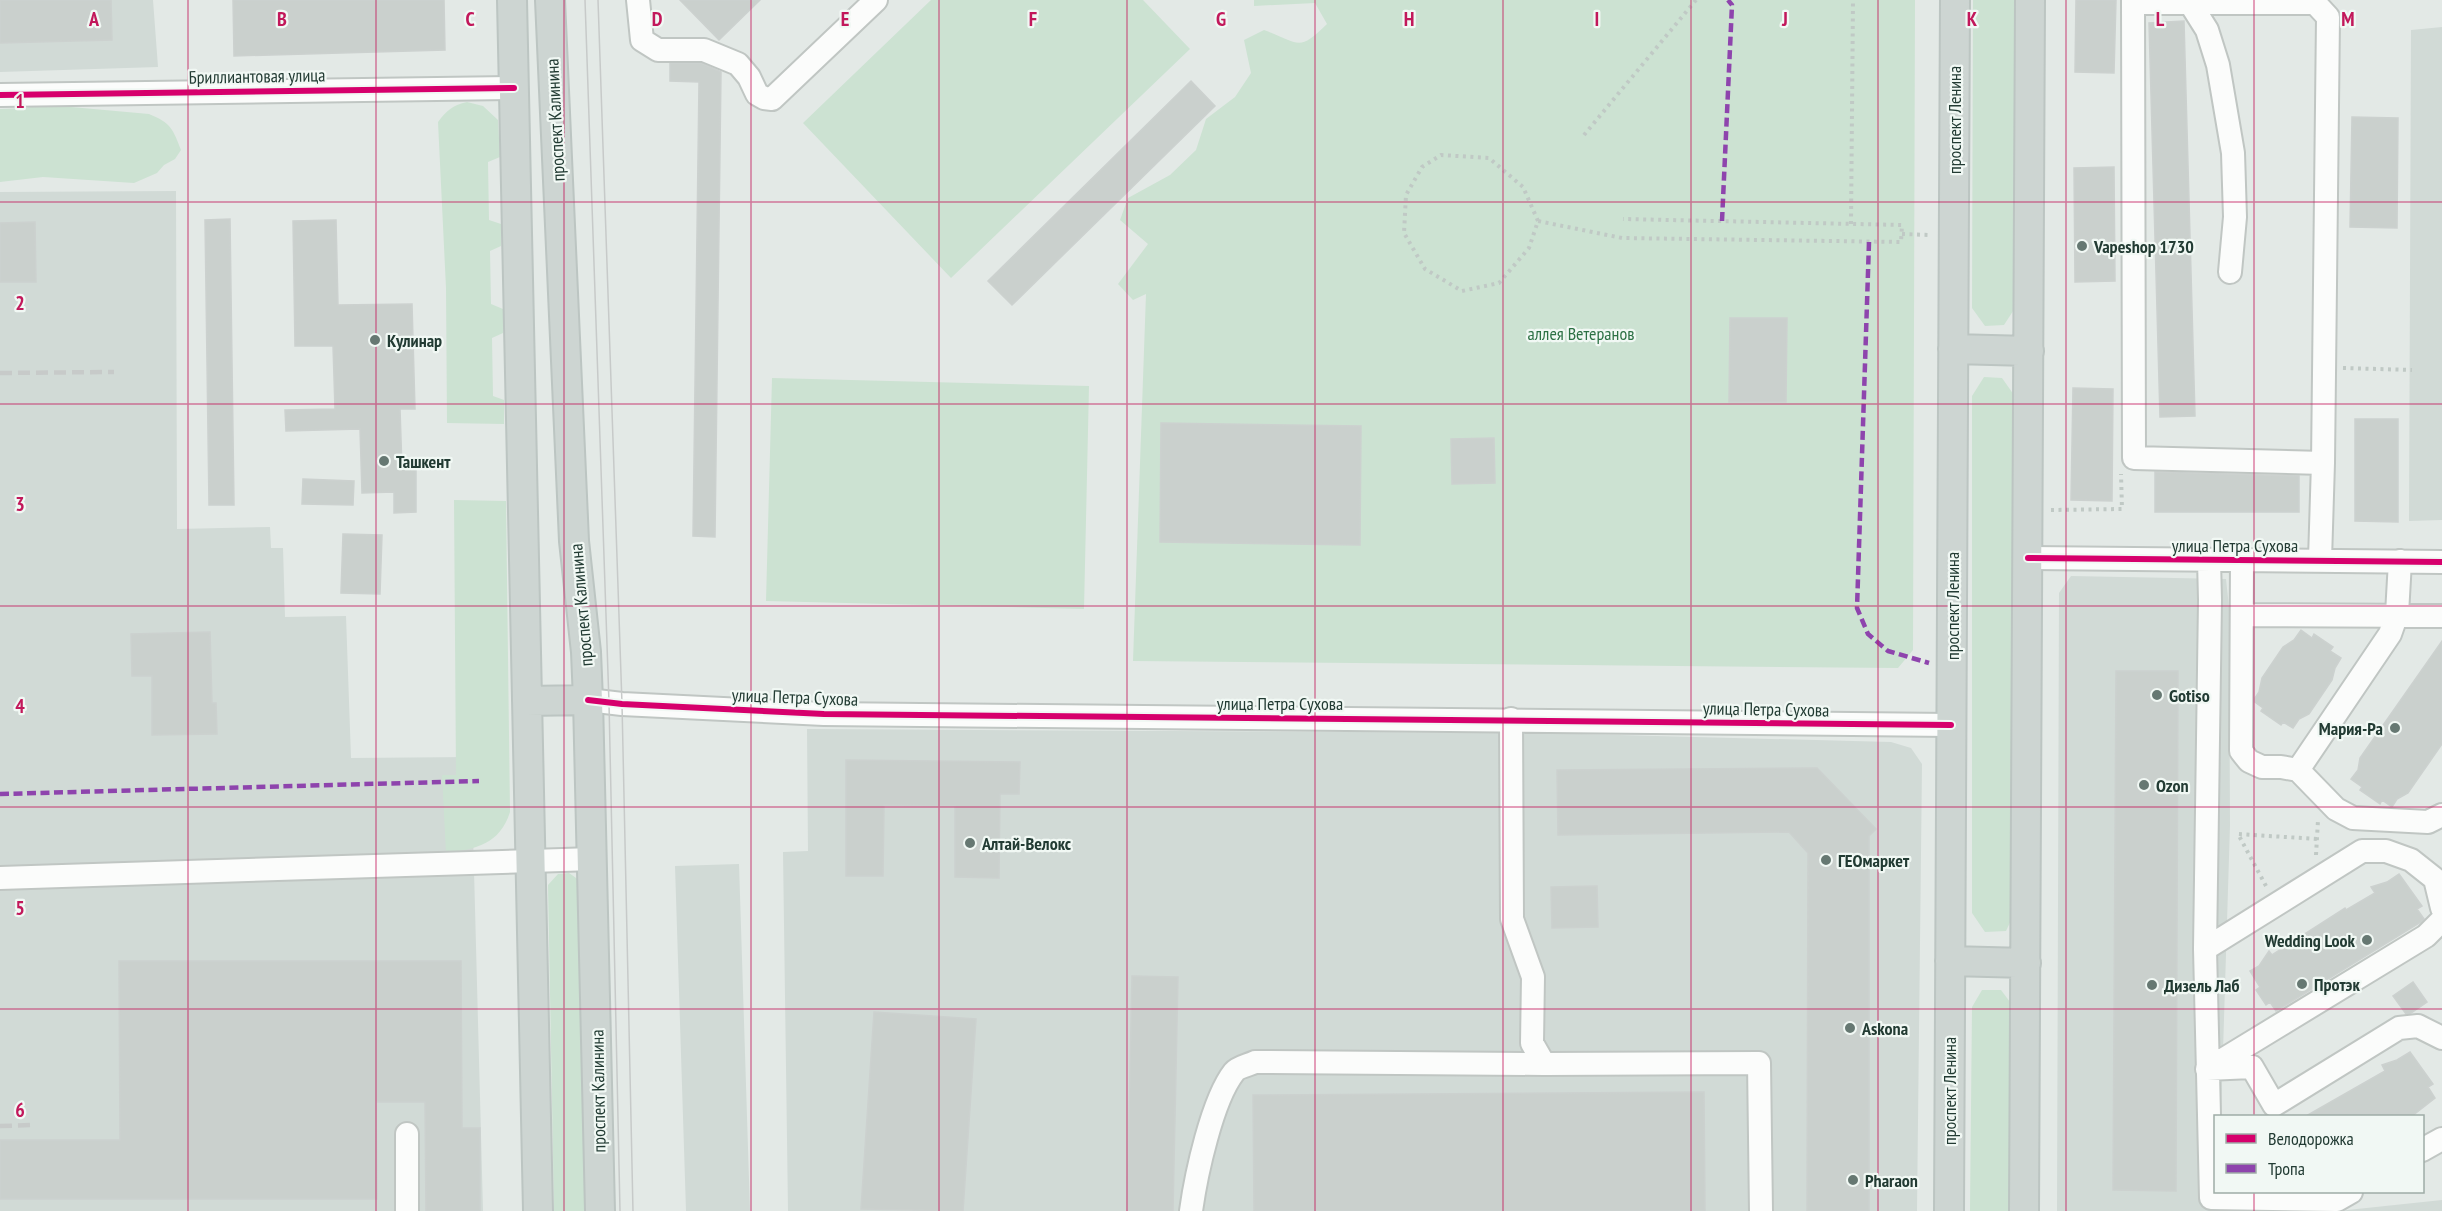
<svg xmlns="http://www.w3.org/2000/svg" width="2442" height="1211" font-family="'PT Sans Narrow',sans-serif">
  <rect width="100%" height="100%" fill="#e3e9e6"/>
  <path fill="#d1dad6" d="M0 0H153L158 67 0 72Z
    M2442 27V520L2409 521 2411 30Z
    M176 191 177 529 270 527 271 548H283L285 617 346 616 351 758 471 757 483 1211H0V192Z
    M2071 576 2226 579 2229 607 2230 825 2221 1116H2216L2218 1210 2240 1211H2057L2059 593Z
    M807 729 1543 733 1891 742 1911 748 1922 764 1917 1211H788L783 852 808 851Z
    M739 864 750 1211H686L675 866Z
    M2442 1200V1211H2338Z"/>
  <path fill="#cce2d2" d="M931 0H1143L1190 49 951 278 803 123Z
    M1254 0H1915L1913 650 1898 668 1133 661 1146 294 1133 300 1118 284 1148 244 1120 220 1128 198 1170 175 1196 150 1206 119 1235 97 1251 73 1244 40 1264 30C1301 44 1298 52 1327 24L1315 3 1254 6Z
    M1973 0H2016L2015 308 2004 325 1985 326 1972 308Z
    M467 102 483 106 498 120 500 157 488 162 489 220 501 224V246L490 251 491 304 503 309V333L492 338 493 396 504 400V424L447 423 446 288 438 122C447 110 453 105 467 102Z
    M38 104 149 114C171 123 173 129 181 150L175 159 164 165 157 173 134 183 43 177 0 182V109L26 108Z
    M1984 377 2002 378 2014 395 2015 912 2006 931 1985 932 1972 913V396Z
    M772 378 1089 386 1084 609 766 601Z
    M454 500 506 501 510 812C500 844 476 849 446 853L442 775H456Z
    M569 873 579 880 586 1211H554L548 885 558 874Z
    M1982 990H2001L2013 1006 2011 1211H1970L1972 1007Z"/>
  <path fill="#cad0cd" stroke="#ccd1cf" stroke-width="1.5" d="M0 0H111L112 40 0 43Z
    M233 0H444L445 50 234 56Z
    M680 0H760L719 40Z
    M2076 0H2116L2114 73 2075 72Z
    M2184 21 2195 416 2160 417 2149 23Z
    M670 63H701L721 72 715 537 693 536 699 82 670 81Z
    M1191 81 1215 106 1012 305 988 281Z
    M2352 117 2398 118 2397 228 2350 227Z
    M2114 167 2115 281 2075 282 2074 168Z
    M230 219 234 505H209L205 220Z
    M336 220 338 305 412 304 415 409H400L402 469 416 468V512L394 513V492L362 493 360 429 286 431 285 410 335 409 333 346H295L293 221Z
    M35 222 36 282H0V223Z
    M1730 318H1787L1786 402H1729Z
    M2073 388 2113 389 2112 501 2071 500Z
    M2355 419H2398V522L2355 521Z
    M1161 423 1361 426 1360 545 1160 542Z
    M1494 438 1495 483 1452 484 1451 439Z
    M2155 472 2299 476V512H2155Z
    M303 479 354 481 353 505 302 504Z
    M343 534 382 535 380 594 341 593Z
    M2301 630 2312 638 2314 634 2333 647 2330 651 2341 658 2335 668 2332 680 2309 714 2299 719 2293 728 2283 722 2281 725 2261 711 2263 708 2255 702V698L2259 692 2262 678 2283 647 2294 640Z
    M210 632 212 703H216L217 734 152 735V676H132L131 634Z
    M2442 641V744L2408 793 2397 799 2392 807 2382 800 2380 804 2360 790 2362 787 2351 779 2358 770 2360 758Z
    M2116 671H2178L2176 1191 2113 1190Z
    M846 760 1020 762 1019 794H1000L999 878 955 877V806L884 805 883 876H846Z
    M1817 768 1876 829 1869 836V1211H1807L1808 853 1789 832 1558 835 1557 770Z
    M2399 874 2422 906 2417 909 2424 919 2421 922 2276 1011 2270 1002 2266 1005 2256 990 2260 987 2250 971 2259 966 2269 951 2272 955 2345 908 2346 910 2375 893 2371 887 2387 882Z
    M1597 886 1598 927 1552 928 1551 887Z
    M119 961H461L462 1128H480V1211H426L425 1102H376L377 1199H0V1140H120Z
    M1132 976 1178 977 1173 1211H1127Z
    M2413 982 2427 1002 2411 1013 2406 1014 2393 996Z
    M874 1012 976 1019 963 1211 861 1209Z
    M2410 1052 2433 1084 2428 1087 2435 1098 2412 1116H2306L2385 1071 2382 1065 2397 1060Z
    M1704 1092 1705 1211H1254L1253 1095Z"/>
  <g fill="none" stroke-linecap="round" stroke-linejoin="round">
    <g stroke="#c0c6c3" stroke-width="26">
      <path id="minor" d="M638 0 642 40 658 50H704L738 64 749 77 757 94 764 98 772 99 876 0
        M2133 0 2134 458 2323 463
        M2133 3H2315L2328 17 2323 463 2320 560
        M2190 3 2207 30 2218 65 2233 153 2235 217 2230 272
        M0 95 514 88
        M2028 558 2442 562
        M2209 560 2210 600 2205 949 2211 1198 2337 1200 2351 1192
        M2242 560 2241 751 2249 761 2262 767H2281L2298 770 2336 809 2353 818 2428 822 2442 815
        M2243 615 2442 616
        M588 700 622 704 824 714 1951 725
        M1511 719 1512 919 1533 977 1532 1043 1544 1064 1759 1063 1761 1211
        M2298 770 2390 634 2397 614 2400 561
        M0 878 593 859
        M2205 949 2362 851H2386L2411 860 2435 879 2442 908
        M2211 1067 2426 936 2442 920
        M2207 1069 2252 1067 2274 1105 2399 1028 2418 1026 2442 1038
        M407 1134V1211
        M2422 1150 2442 1139
        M1191 1211C1196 1175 1212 1100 1234 1072 1238 1067 1249 1065 1255 1062L1544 1064"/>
    </g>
    <g stroke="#bcc5c2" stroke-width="32">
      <path id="major" d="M512 0 538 1211
        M550 0 574 541 586 652 588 700 600 1211
        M1953 349 2029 351
        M527 701 588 700
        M1950 961 2026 963
        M1949 1211 1955 0
        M2024 1211 2030 0"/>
    </g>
    <path stroke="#c0c9c5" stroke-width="4" stroke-dasharray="3 4.5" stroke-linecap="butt" d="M1584 135 1696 0
      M1538 221 1523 187 1489 158 1441 155 1422 167 1406 195 1404 233 1425 269 1462 291 1499 283 1529 248 1538 221 1622 238 1901 242 1902 225 1623 219
      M1851 224 1853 0
      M1902 234 1930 235
      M2343 368 2412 370
      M2051 510 2122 509 2121 474
      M2316 855 2318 820
      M2266 886 2238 834 2317 839"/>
    <use href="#minor" stroke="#fbfcfb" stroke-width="22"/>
    <use href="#major" stroke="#cdd5d2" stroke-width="28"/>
    <path stroke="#c7cac9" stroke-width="1.5" d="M585 0 609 703 620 1211
      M598 0 622 704 633 1211"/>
    <path stroke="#c7cac9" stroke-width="4.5" stroke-dasharray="12 6" stroke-linecap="butt" d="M0 373 114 372
      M0 1126 33 1125"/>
    <path stroke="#8e44ad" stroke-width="4.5" stroke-dasharray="9 4.5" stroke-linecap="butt" d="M1722 221 1732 5 1728 0
      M1869 242 1857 608 1868 634 1888 651 1929 663
      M0 794 479 781"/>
    <g stroke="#f1f8f4" stroke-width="10">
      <path id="cycleway" d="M0 95 514 88
        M2028 558 2442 562
        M588 700 622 704 824 714 1951 725"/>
    </g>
    <use href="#cycleway" stroke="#d6006c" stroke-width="6"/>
  </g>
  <path fill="none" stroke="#c2185b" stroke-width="1.5" stroke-opacity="0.55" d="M188 0V1211M376 0V1211M564 0V1211M751 0V1211M939 0V1211M1127 0V1211M1315 0V1211M1503 0V1211M1691 0V1211M1878 0V1211M2066 0V1211M2254 0V1116M0 202H2442M0 404H2442M0 606H2442M0 807H2442M0 1009H2442M2254 1192V1211"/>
  <g fill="#667872" stroke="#f1f8f4" stroke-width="2">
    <circle cx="2082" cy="246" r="6"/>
    <circle cx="375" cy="340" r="6"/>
    <circle cx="384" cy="461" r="6"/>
    <circle cx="2157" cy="695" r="6"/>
    <circle cx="2395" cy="728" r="6"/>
    <circle cx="2144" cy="785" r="6"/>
    <circle cx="970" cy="843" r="6"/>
    <circle cx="1826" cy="860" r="6"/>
    <circle cx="2367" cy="940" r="6"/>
    <circle cx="2302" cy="984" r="6"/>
    <circle cx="2152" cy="985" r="6"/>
    <circle cx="1850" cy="1028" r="6"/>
    <circle cx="1853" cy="1180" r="6"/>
  </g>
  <g text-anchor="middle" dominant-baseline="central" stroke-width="4.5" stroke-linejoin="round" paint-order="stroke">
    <g font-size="18" fill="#223b33" stroke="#f1f8f4">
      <text transform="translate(257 76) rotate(-1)">Бриллиантовая улица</text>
      <text transform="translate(555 120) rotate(-93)">проспект Калинина</text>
      <text transform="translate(1954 120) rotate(-90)">проспект Ленина</text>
      <text x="2235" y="545">улица Петра Сухова</text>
      <text transform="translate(581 605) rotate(-95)">проспект Калинина</text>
      <text transform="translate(1952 606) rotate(-90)">проспект Ленина</text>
      <text transform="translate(795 697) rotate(2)">улица Петра Сухова</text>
      <text x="1280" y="703">улица Петра Сухова</text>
      <text transform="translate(1766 709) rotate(1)">улица Петра Сухова</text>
      <text transform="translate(598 1091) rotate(-91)">проспект Калинина</text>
      <text transform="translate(1949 1091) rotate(-90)">проспект Ленина</text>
    </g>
    <g font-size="18" font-weight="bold" fill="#223b33" stroke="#f1f8f4" text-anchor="start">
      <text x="2094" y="246">Vapeshop 1730</text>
      <text x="387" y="340">Кулинар</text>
      <text x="396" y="461">Ташкент</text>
      <text x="2169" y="695">Gotiso</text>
      <text x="2383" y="728" text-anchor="end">Мария-Ра</text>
      <text x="2156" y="785">Ozon</text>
      <text x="982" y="843">Алтай-Велокс</text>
      <text x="1838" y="860">ГЕОмаркет</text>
      <text x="2355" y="940" text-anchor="end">Wedding Look</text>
      <text x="2314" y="984">Протэк</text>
      <text x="2164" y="985">Дизель Лаб</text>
      <text x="1862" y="1028">Askona</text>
      <text x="1865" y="1180">Pharaon</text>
    </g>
    <g font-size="18" fill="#2d7145" stroke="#f1f8f4">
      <text x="1581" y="333">аллея Ветеранов</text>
    </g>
  </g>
  <g font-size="20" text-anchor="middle" font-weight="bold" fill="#c2185b" stroke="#f1f8f4" stroke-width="4.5" stroke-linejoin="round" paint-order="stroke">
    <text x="94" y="26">A</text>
    <text x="282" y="26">B</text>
    <text x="470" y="26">C</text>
    <text x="657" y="26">D</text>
    <text x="845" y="26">E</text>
    <text x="1033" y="26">F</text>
    <text x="1221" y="26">G</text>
    <text x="1409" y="26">H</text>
    <text x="1597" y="26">I</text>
    <text x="1785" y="26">J</text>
    <text x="1972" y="26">K</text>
    <text x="2160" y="26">L</text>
    <text x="2348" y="26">M</text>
    <text x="20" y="108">1</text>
    <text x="20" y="310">2</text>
    <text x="20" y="511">3</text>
    <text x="20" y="713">4</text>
    <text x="20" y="915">5</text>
    <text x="20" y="1117">6</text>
  </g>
  <rect x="2214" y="1115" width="210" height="78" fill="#f1f8f4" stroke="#9eaca7" stroke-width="1.5"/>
  <rect x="2226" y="1134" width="30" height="9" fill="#d6006c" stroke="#9eaca7" stroke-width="1.5"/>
  <text x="2268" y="1145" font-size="18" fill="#223b33">Велодорожка</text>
  <rect x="2226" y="1164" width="30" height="9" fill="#8e44ad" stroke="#9eaca7" stroke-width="1.5"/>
  <text x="2268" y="1175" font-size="18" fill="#223b33">Тропа</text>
</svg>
